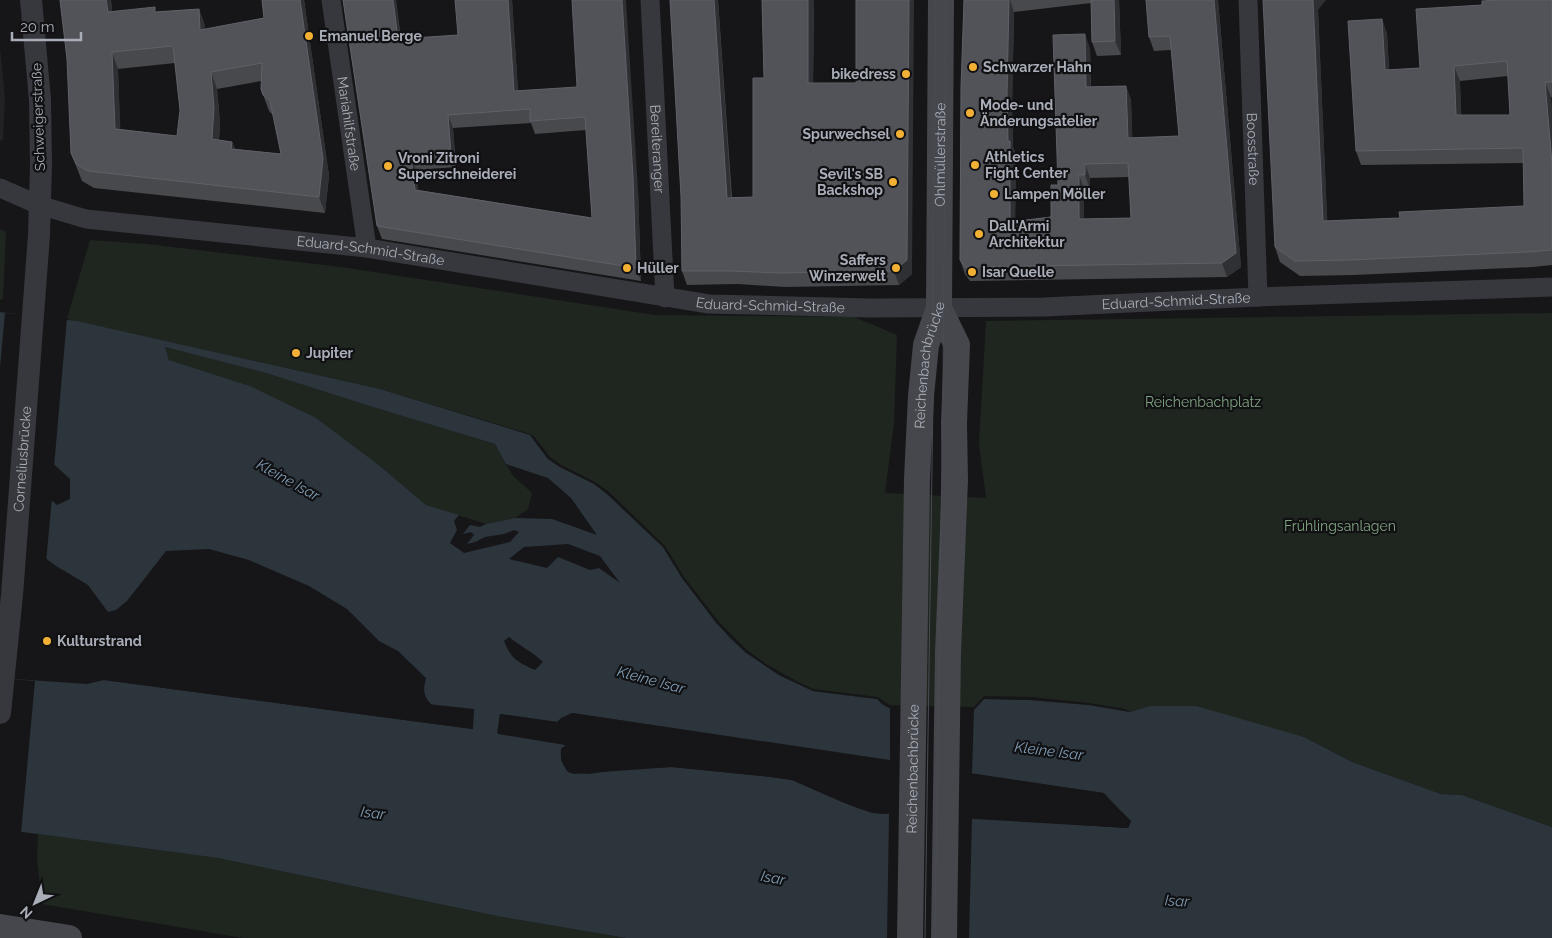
<svg xmlns="http://www.w3.org/2000/svg" width="1552" height="938" font-family="Raleway,sans-serif">
  <rect width="100%" height="100%" fill="#161618"/>
  <path fill="#222225" d="M0 48 5 98 3 140 0 141Z"/>
  <path fill="#1e261f" d="M0 229 6 232 3 299 0 300Z
    M90 240 147 244 341 267 655 315 854 317 897 335 894 423 885 493 986 498 979 444 986 321 1552 313V827L1462 795 1441 794 1352 762 1304 737 1150 706 1130 712 888 708 813 691 799 685 745 652 548 459 530 434 380 389 67 319Z
    M165 347 266 373 376 408 495 444 513 476 532 493 528 509 515 518 486 524 426 505 380 466 250 386 169 360Z
    M38 834 218 858 502 917 626 938H243L42 904 37 859Z"/>
  <path fill="#2c353c" fill-rule="evenodd" d="M0 312 77 321 380 389 530 435 548 459 560 467 594 484 607 494 663 547 682 578 728 636 745 652 779 675 813 691 877 699 882 704 888 708 974 709 984 699 1030 700 1089 705 1130 712 1150 706H1196L1304 737 1352 762 1441 794 1462 795 1552 827V938H626L502 917 218 858 0 829V678L87 684 104 680 472 729 474 710 432 705C423 696 423 690 426 678L398 651 379 641 347 609 309 586 249 560 209 549 166 551 127 601 116 610 108 612 88 585 56 566 0 524V455L57 505 70 499V479L0 415ZM165 347 266 373 376 408 495 444 506 464 548 478 571 498 597 535 552 519 515 518 486 524 480 527 470 525 463 534 471 532 474 535 467 544 475 542 485 537 504 534 514 530 519 532 510 542 464 553 450 543 457 530 454 521 459 515 426 505 380 466 316 418 250 386 169 360ZM568 544 600 556 620 583 599 568 590 570 558 557 547 568 509 559 524 547ZM509 637C520 646 533 652 543 662L535 670C517 662 511 659 504 641ZM572 713 1103 793 1131 821 1128 828 873 813 842 802 792 780 771 777 672 767 621 769 589 774 568 772C562 764 560 758 561 749L566 745 498 734 500 714 557 722Z"/>
  <path fill="#161618" fill-rule="evenodd" d="M5 313 67 318 54 467 0 418V367Z
    M530 435 534 436 550 457 561 465 595 482 609 492 665 546 684 577 719 622 747 650 766 664 800 683 813 689 878 697 889 705 974 707 984 696 1031 697 1089 703 1125 709 1130 712 1089 705 1030 700 984 699 974 710 972 774 1104 793 1120 811 1131 821 1128 828 972 818 969 938H887L889 814 873 813 857 808 792 780 771 777 672 767 574 774 568 772 561 760V749L566 745 497 733 500 714 557 722 561 718 572 713 890 760V708L882 704 877 699 813 691 779 675 745 652 717 624 682 578 663 547 607 494 594 484 560 467 548 459ZM502 716 557 724 562 720 572 716 1102 795 1128 822 1127 826 873 810 843 800 792 778 708 767 672 765 575 771 569 770 566 765 563 755V750L569 746 568 743 500 731Z
    M0 452 52 498 46 562 0 527Z
    M0 678 35 681 21 833 0 831Z
    M107 678 470 726 471 711 431 707 428 704 474 709 473 729 104 680Z"/>
  <g fill="none" stroke-linecap="round" stroke-linejoin="round">
    <g stroke="#37383d" stroke-width="19">
      <path id="s1" d="M331 0 367 248"/>
      <path id="s2" d="M650 0 665 298"/>
      <path id="s3" d="M1248 0 1258 297"/>
      <path id="s4" d="M0 188 39 205 86 219 367 248 709 304 870 308 1044 307 1258 297 1552 287"/>
    </g>
    <path stroke="#37383d" stroke-width="22" id="s5" d="M0 713 12 595 39 235 41 165 40 100 31 0"/>
    <g stroke="#45474d" stroke-width="26">
      <path d="M939 308 957 345 954 423 955 480 948 653 944 938"/>
      <path d="M0 927 69 938"/>
      <path id="s6" d="M910 938 917 479 921 396 926 345 939 308 941 0"/>
    </g>
    <path stroke="#4a4c52" stroke-width="1" d="M925 938 933 399V231L936 0
      M935 938 943 388 946 0"/>
  </g>
  <path fill="#47494d" fill-rule="evenodd" d="M60 0H111L112 12H156L199 9 205 26V29L264 18 262 0H304L329 176 325 213 94 188 82 181 71 153 67 59ZM175 63 180 110 177 136 120 129 118 69ZM261 81V89L269 111 273 115 281 154 235 149 232 142 219 140 220 123 217 89Z
    M343 0H396L401 39 458 35 512 0 518 91 577 87 638 190 641 281 382 239 377 226ZM531 123 535 134 586 130 592 218 418 190 416 170 456 167 453 128Z
    M670 0H718L732 197H753L764 78 762 0H814L813 83 912 274 899 285 785 287 738 284 687 285 682 271 681 196Z
    M964 0H1119L1121 55 1097 56 1092 42 1091 3 1014 12 1012 107 1013 147 1016 155 1015 221 1051 217 1090 48 1091 87 1126 86 1131 100 1132 138 1179 136 1171 50 1154 51 1149 37 1146 0H1218L1241 267 1227 277 970 281 965 274 960 260ZM1129 177 1131 218 1084 219V189H1090V178Z
    M1552 0V97H1551L1552 114V265L1533 267 1354 275 1300 276 1280 262 1275 247 1318 10 1327 221 1400 218 1524 206V163L1361 165 1356 151 1382 19 1387 34 1389 70 1420 68ZM1508 76 1510 115H1461L1460 81Z"/>
  <path fill="#2f3033" d="M106 0H111L114 29 108 12Z
    M300 0H304L329 176 325 213 319 197Z
    M393 0H396L402 52 398 39Z
    M508 0H512L519 104 514 91Z
    M622 0H626L638 190 641 281 636 268Z
    M714 0H718L732 211 727 198Z
    M808 0H814L813 97 808 83Z
    M909 0H914L912 274 899 285 894 271Z
    M1009 0H1010L1014 12 1012 107 1013 147 1016 155 1015 236 1010 222 1008 141 1007 93Z
    M1114 0H1119L1121 55 1115 41Z
    M1214 0H1218L1241 267 1227 277 1222 263Z
    M1313 0H1326L1318 10 1328 235 1323 221Z
    M199 9 205 26 206 46 200 30Z
    M1382 19 1387 34 1390 85 1385 70Z
    M1085 34 1090 48 1091 101 1086 87Z
    M112 52 118 69 121 145 115 129Z
    M1454 66 1460 81 1461 129 1456 115Z
    M211 72 217 89 220 123 218 155 212 139Z
    M1545 82 1551 97 1552 114V163Z
    M1126 86 1131 100 1133 152 1128 138Z
    M448 115 453 128 456 167 451 154Z
    M232 142 238 158 231 149Z
    M411 157 416 170 420 203 415 190Z
    M1085 164 1090 178V189L1085 175Z
    M1079 175 1084 189V233L1079 219Z"/>
  <path fill="#525359" stroke="#5f6168" fill-rule="evenodd" d="M60 0H106L108 12 155 7V12L199 9 200 30 264 18 262 0H300L323 159 319 197 88 171 76 164 71 153 67 59ZM173 46 180 110 177 136 115 129 112 52ZM262 63 261 89 263 95 270 101 281 154 231 149 232 142 212 139 214 107 211 72Z
    M343 0H393L398 39 458 35 455 0H508L514 91 577 87 572 0H622L633 177 636 268 377 226ZM530 109V121L585 117 592 218 415 190 411 157 451 154 448 115Z
    M670 0H714L727 198 753 197V78H764L762 0H808V83H856V0H909L907 260 894 271 780 273 732 271H682L681 196Z
    M964 0H1009L1007 93 1008 141H1010V222L1051 217V185H1058L1053 35 1085 34 1086 87 1126 86 1128 138 1179 136 1170 36 1149 37 1146 0H1214L1236 253 1222 263 965 267 960 260 961 87ZM1128 163 1131 218 1079 219V175H1085V164Z
    M1091 0H1114L1115 41 1092 42Z
    M1263 0H1313L1323 221 1400 218 1399 212 1524 206 1523 148 1356 151 1348 21 1382 19 1385 70 1420 68 1416 9 1482 5V1L1498 0H1552V82H1545L1552 163V250L1527 252 1349 260 1295 261 1275 247ZM1507 61 1510 115H1456L1454 66Z"/>
  <g fill="#f2b134" stroke="#111113" stroke-width="2">
    <circle cx="309" cy="36" r="5"/>
    <circle cx="973" cy="67" r="5"/>
    <circle cx="906" cy="74" r="5"/>
    <circle cx="970" cy="113" r="5"/>
    <circle cx="900" cy="134" r="5"/>
    <circle cx="975" cy="165" r="5"/>
    <circle cx="388" cy="166" r="5"/>
    <circle cx="893" cy="182" r="5"/>
    <circle cx="994" cy="194" r="5"/>
    <circle cx="979" cy="234" r="5"/>
    <circle cx="627" cy="268" r="5"/>
    <circle cx="896" cy="268" r="5"/>
    <circle cx="972" cy="272" r="5"/>
    <circle cx="296" cy="353" r="5"/>
    <circle cx="47" cy="641" r="5"/>
  </g>
  <g text-anchor="middle" dominant-baseline="central" stroke-width="4.5" stroke-linejoin="round" paint-order="stroke">
    <g font-size="14" font-weight="bold" fill="#a8adb8" stroke="#111113" text-anchor="start">
      <text x="319" y="36">Emanuel Berge</text>
      <text x="983" y="67">Schwarzer Hahn</text>
      <text x="896" y="74" text-anchor="end">bikedress</text>
      <text x="980" y="105">Mode- und<tspan x="980" dy="16">Änderungsatelier</tspan></text>
      <text x="890" y="134" text-anchor="end">Spurwechsel</text>
      <text x="985" y="157">Athletics<tspan x="985" dy="16">Fight Center</tspan></text>
      <text x="398" y="158">Vroni Zitroni<tspan x="398" dy="16">Superschneiderei</tspan></text>
      <text x="883" y="174" text-anchor="end">Sevil's SB<tspan x="883" dy="16">Backshop</tspan></text>
      <text x="1004" y="194">Lampen Möller</text>
      <text x="989" y="226">Dall'Armi<tspan x="989" dy="16">Architektur</tspan></text>
      <text x="886" y="260" text-anchor="end">Saffers<tspan x="886" dy="16">Winzerwelt</tspan></text>
      <text x="637" y="268">Hüller</text>
      <text x="982" y="272">Isar Quelle</text>
      <text x="306" y="353">Jupiter</text>
      <text x="57" y="641">Kulturstrand</text>
    </g>
    <g font-size="14" fill="#a8adb8" stroke="#111113">
      <text transform="translate(38 117) rotate(-92)">Schweigerstraße</text>
      <text stroke="none"><textPath href="#s1" startOffset="125">Mariahilfstraße</textPath></text>
      <text stroke="none"><textPath href="#s3" startOffset="149">Boosstraße</textPath></text>
      <text stroke="none"><textPath href="#s2" startOffset="149">Bereiteranger</textPath></text>
      <text stroke="none"><textPath href="#s6" startOffset="786">Ohlmüllerstraße</textPath></text>
      <text stroke="none"><textPath href="#s4" startOffset="378">Eduard-Schmid-Straße</textPath></text>
      <text stroke="none"><textPath href="#s4" startOffset="1188">Eduard-Schmid-Straße</textPath></text>
      <text stroke="none"><textPath href="#s4" startOffset="782">Eduard-Schmid-Straße</textPath></text>
      <text stroke="none"><textPath href="#s6" startOffset="574">Reichenbachbrücke</textPath></text>
      <text stroke="none"><textPath href="#s5" startOffset="255">Corneliusbrücke</textPath></text>
      <text stroke="none"><textPath href="#s6" startOffset="169">Reichenbachbrücke</textPath></text>
    </g>
    <g font-size="14" fill="#7fa381" stroke="#111113">
      <text x="1203" y="402">Reichenbachplatz</text>
      <text x="1340" y="526">Frühlingsanlagen</text>
    </g>
    <g font-size="15" font-style="italic" fill="#7f9bb3" stroke="#111113">
      <text transform="translate(288 480) rotate(29)">Kleine Isar</text>
      <text transform="translate(651 680) rotate(15)">Kleine Isar</text>
      <text transform="translate(1049 751) rotate(7)">Kleine Isar</text>
      <text transform="translate(373 813) rotate(7)">Isar</text>
      <text transform="translate(773 878) rotate(10)">Isar</text>
      <text transform="translate(1177 901) rotate(3)">Isar</text>
    </g>
  </g>
  <g transform="translate(35 903) rotate(223)" stroke="#111113" stroke-width="4" paint-order="stroke">
  <path d="M0-4L9 19L0 12L-9 19Z" fill="#a8adb8"/>
  <text y="-8" font-size="14" font-weight="bold" text-anchor="middle" fill="#a8adb8">N</text>
  </g>
  <path d="M12 32v8h69v-8" fill="none" stroke="#a8adb8" stroke-width="2.5"/>
  <text x="20" y="32" font-size="15" fill="#a8adb8" stroke="#111113" stroke-width="4" paint-order="stroke">20 m</text>
</svg>
